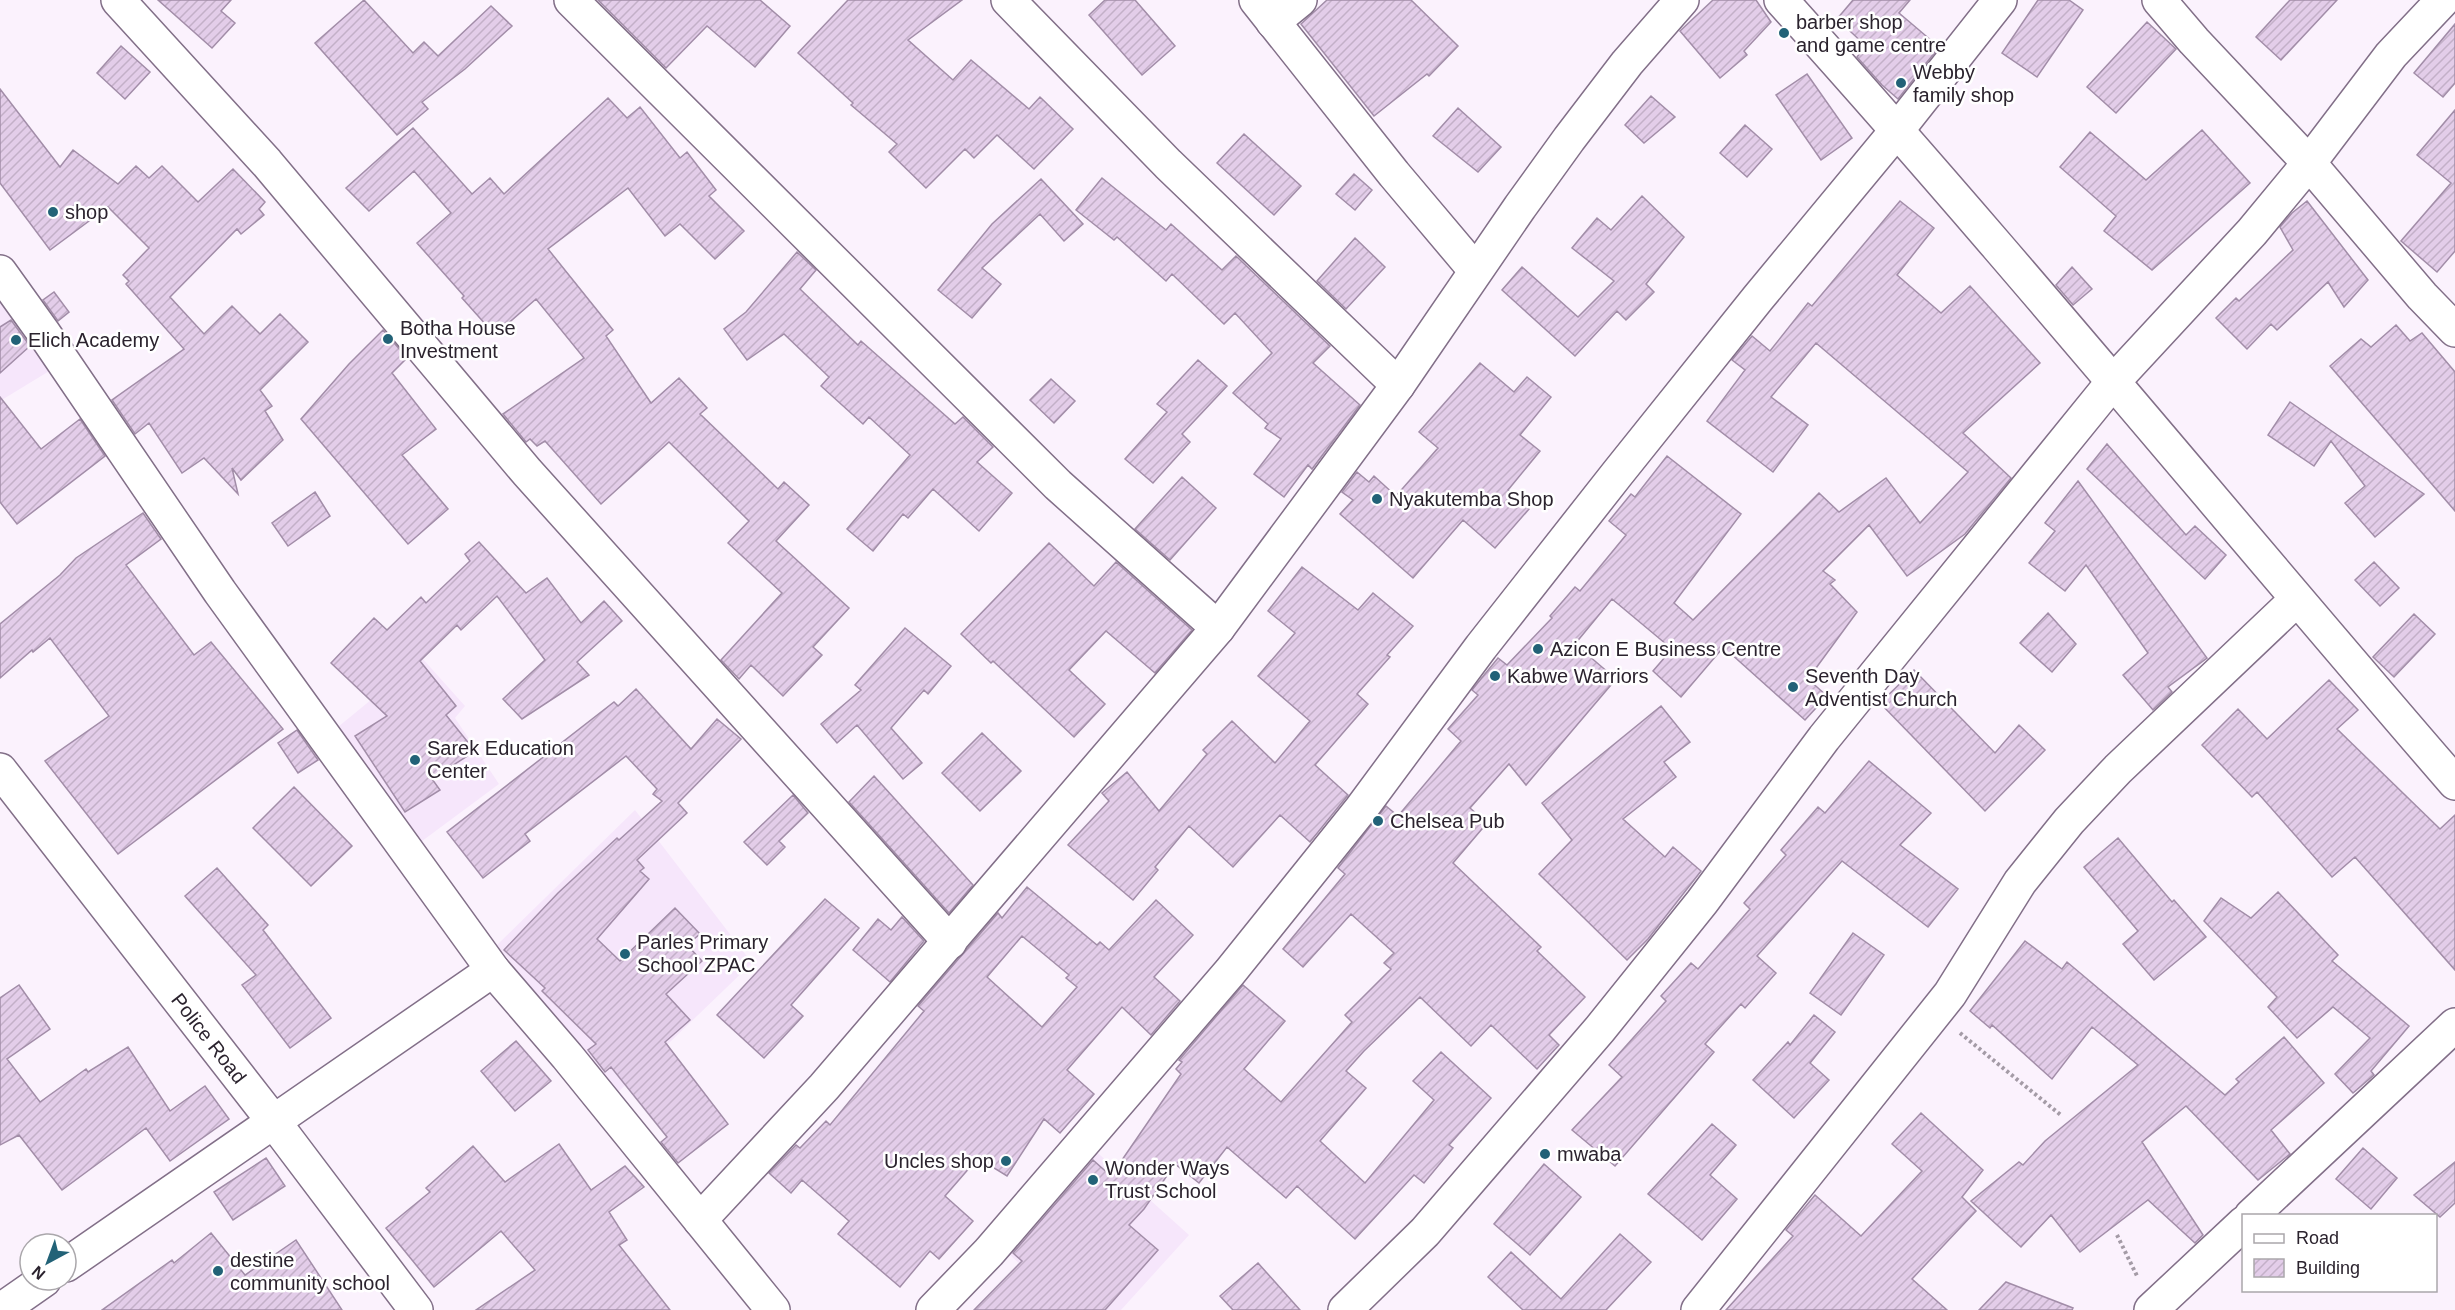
<svg xmlns="http://www.w3.org/2000/svg" width="2455" height="1310" font-family="Helvetica,sans-serif">
  <defs>
    <pattern id="building-hatch" width="6" height="6" patternUnits="userSpaceOnUse" patternTransform="scale(1.5)"><rect width="6" height="6" fill="#e3cde9"/><path d="M-1 1l2-2M0 6l6-6M5 7l2-2" fill="none" stroke="#c3b0c8"/></pattern>
  </defs>
  <rect width="100%" height="100%" fill="#fbf2fd"/>
  <path fill="#f6e6fb" d="M0 288 51 370 0 401Z
    M422 658 465 706 455 718 499 784 414 847 327 736Z
    M635 810 752 963 616 1094 497 945Z
    M1090 1146 1189 1235 1121 1310H1071L1000 1246Z"/>
  <path fill="url(#building-hatch)" stroke="#a28da8" stroke-width="1.5" fill-rule="evenodd" d="M158 0H231L221 11 235 23 212 48Z
    M364 0 413 53 424 42 438 56 491 6 512 26 465 69 422 102 428 109 397 135 315 43Z
    M598 0H760L790 26 755 67 707 26 666 68Z
    M848 0H962L908 40 953 80 971 60 1029 109 1040 97 1073 129 1034 169 997 135 974 158 965 149 926 188 889 152 897 144 851 105 853 103 798 53Z
    M1105 0H1135L1175 46 1142 75 1089 15Z
    M1327 0H1411L1458 46 1429 76 1427 74 1374 116 1301 24Z
    M1713 0H1756L1771 22 1744 51 1747 55 1720 78 1680 31Z
    M1853 0H1910L1899 13 1939 47 1898 99 1882 85 1857 57 1866 46 1837 19Z
    M2038 0H2069L2083 10 2037 77 2002 53Z
    M2290 0H2337L2281 60 2256 37Z
    M2147 22 2176 49 2116 113 2087 87Z
    M2455 24V83L2443 97 2414 73Z
    M121 46 150 72 125 99 97 73Z
    M1807 74 1852 138 1821 160 1776 95Z
    M0 89 60 167 73 150 118 184 136 166 149 178 162 166 198 202 233 169 265 202 259 209 264 215 241 234 237 229 170 297 204 334 232 306 260 334 280 314 308 342 260 390 272 406 265 411 283 440 241 480 232 468 238 494 204 458 182 473 149 423 135 434 112 400 184 349 126 284 129 281 123 275 149 248 108 207 50 250 0 183Z
    M1651 96 1675 117 1644 143 1625 125Z
    M608 98 627 118 640 107 680 158 687 152 716 190 709 196 744 231 715 259 680 224 665 236 628 188 548 249 613 330 606 336 651 403 679 378 707 408 700 414 778 489 784 482 809 505 776 541 849 608 813 647 822 655 783 696 751 665 739 679 721 660 782 593 728 543 749 521 669 442 601 504 545 441 537 446 530 439 526 442 503 414 584 358 536 299 495 335 462 298 464 296 417 243 451 213 414 171 369 211 346 188 413 128 472 194 490 178 504 194Z
    M1458 108 1501 147 1478 172 1433 136Z
    M2455 110V251L2437 272 2401 241 2451 183 2417 155Z
    M1745 125 1772 149 1747 177 1720 153Z
    M2202 130 2250 183 2152 270 2104 231 2116 216 2060 167 2090 132 2146 180Z
    M1244 134 1301 186 1274 215 1217 163Z
    M1354 174 1372 190 1355 210 1336 194Z
    M1102 178 1166 230 1171 224 1222 270 1236 256 1330 346 1313 363 1360 405 1312 469 1308 465 1284 497 1254 474 1281 439 1265 428 1268 424 1233 393 1272 353 1235 313 1224 324 1172 274 1166 281 1117 237 1114 240 1076 210Z
    M1041 179 1083 224 1064 241 1040 214 982 268 1001 284 972 318 938 290 992 224Z
    M1642 196 1684 237 1646 284 1654 292 1626 320 1617 311 1575 356 1502 290 1522 267 1578 317 1614 281 1572 248 1597 218 1611 230Z
    M1900 201 1934 228 1897 275 1941 313 1970 286 2040 363 1963 433 2011 478 1965 534 1907 576 1869 525 1823 571 1835 580 1830 584 1857 612 1808 679 1827 696 1805 720 1730 653 1728 655 1721 650 1681 697 1653 671 1672 649 1612 599 1575 644 1616 679 1526 785 1509 764 1470 808 1487 823 1453 863 1541 947 1537 951 1585 997 1549 1035 1559 1045 1537 1069 1491 1025 1471 1046 1420 997 1364 1051 1346 1071 1366 1088 1320 1141 1365 1183 1434 1100 1413 1081 1441 1052 1491 1098 1449 1145 1453 1148 1424 1183 1414 1175 1355 1239 1297 1186 1286 1198 1227 1147 1199 1183 1175 1164 1144 1209 1129 1225 1158 1250 1105 1310H974L1022 1261 1013 1253 1093 1160 1111 1176 1181 1074 1176 1069 1182 1062 1179 1060 1243 985 1285 1021 1244 1069 1281 1102 1352 1022 1345 1015 1391 969 1384 963 1394 953 1351 914 1303 967 1283 949 1345 874 1338 868 1386 806 1398 816 1461 741 1448 729 1478 695 1472 690 1480 680 1498 658 1507 665 1552 618 1550 616 1575 587 1580 591 1626 535 1609 521 1631 494 1635 497 1667 456 1741 514 1674 603 1693 620 1819 493 1839 512 1886 478 1920 523 1968 472 1816 343 1771 397 1808 425 1773 472 1707 421 1745 370 1732 360 1752 336 1770 351 1808 303 1812 306Z
    M2307 201 2368 280 2344 307 2328 282 2277 330 2271 324 2247 349 2216 318 2236 298 2239 301 2293 250 2280 227 2292 213Z
    M1355 238 1385 267 1346 309 1317 281Z
    M797 252 816 270 800 289 858 345 861 341 955 424 963 417 993 447 977 462 1012 493 979 531 933 489 908 518 903 514 873 551 847 529 910 455 869 417 863 424 821 386 829 377 784 334 747 360 724 329 746 312Z
    M2072 267 2092 289 2073 305 2056 285Z
    M54 292 69 312 58 321 43 300Z
    M11 320 30 346 0 373V327Z
    M2396 325 2410 341 2422 333 2455 372V511L2330 366 2361 339 2371 347Z
    M383 330 407 358 392 373 436 429 402 455 448 509 408 544 301 419 349 364Z
    M1198 360 1227 386 1182 434 1190 442 1153 483 1125 459 1167 412 1157 404Z
    M1480 363 1514 392 1527 377 1551 397 1520 435 1540 451 1508 490 1529 509 1495 548 1463 520 1413 578 1340 514 1353 500 1342 492 1357 472 1369 482 1374 476 1396 496 1438 448 1419 432Z
    M1051 379 1075 401 1054 423 1030 400Z
    M0 397 41 449 80 419 105 456 17 524 0 502Z
    M2290 402 2336 434 2424 494 2375 537 2345 503 2365 486 2331 441 2314 466 2268 435Z
    M2107 444 2186 535 2195 526 2226 555 2205 579 2087 469Z
    M1182 477 1216 508 1170 560 1135 529Z
    M2078 481 2207 658 2168 687 2172 692 2153 710 2123 675 2148 653 2086 565 2065 591 2029 563 2055 531 2045 523Z
    M315 492 330 516 288 546 272 523Z
    M143 513 161 539 126 565 194 655 211 642 283 729 118 854 45 761 109 716 50 638 33 652 32 650 0 678V624L60 575 76 558Z
    M479 542 526 593 547 578 581 623 604 601 622 621 577 662 589 675 522 719 503 699 545 660 497 596 461 630 457 625 420 661 456 706 446 715 475 751 432 779 440 790 405 812 355 736 387 716 331 663 374 618 387 630 421 597 426 603 470 561 465 554Z
    M1049 543 1094 586 1116 562 1192 630 1155 673 1106 631 1069 670 1105 704 1074 737 993 661 991 663 961 634Z
    M2374 562 2399 588 2380 606 2355 580Z
    M1302 567 1358 610 1373 593 1413 626 1387 655 1390 657 1357 694 1368 704 1315 765 1348 795 1310 842 1280 815 1233 867 1189 826 1155 867 1158 870 1133 900 1068 845 1109 801 1102 793 1127 772 1159 811 1207 754 1203 750 1232 721 1275 763 1310 721 1258 676 1295 633 1268 611Z
    M2048 613 2076 644 2052 672 2020 643Z
    M2414 614 2435 634 2394 677 2373 657Z
    M905 628 951 666 928 694 924 690 891 728 922 763 903 779 857 725 837 743 821 724 861 690 855 685Z
    M1914 670 1995 753 2019 725 2045 750 1985 811 1880 703Z
    M2329 680 2358 710 2337 729 2440 829 2455 815V970L2355 857 2332 877 2257 792 2252 797 2202 745 2238 709 2267 739Z
    M636 689 691 749 717 719 741 739 678 803 687 813 637 860 644 868 640 871 649 879 597 939 620 961 675 908 700 934 687 945 702 961 666 994 690 1020 665 1042 728 1124 678 1163 661 1142 667 1137 611 1067 605 1072 588 1050 596 1044 542 991 545 988 504 950 558 893 617 838 619 840 662 801 653 794 657 789 626 756 525 834 530 841 483 878 447 832 614 702 618 706Z
    M1661 706 1690 742 1664 762 1676 777 1623 819 1665 857 1673 847 1701 871 1648 939 1627 960 1539 874 1572 840 1542 803Z
    M297 730 318 760 298 773 278 743Z
    M982 733 1021 771 980 811 942 773Z
    M1869 761 1931 813 1900 845 1958 889 1928 927 1842 861 1757 956 1776 973 1745 1008 1741 1004 1705 1044 1714 1052 1615 1166 1572 1130 1622 1077 1609 1065 1666 1001 1661 996 1691 963 1698 969 1750 909 1744 903 1786 855 1781 850 1818 807 1825 813Z
    M874 776 973 885 949 913 849 802Z
    M294 787 352 846 311 886 253 828Z
    M793 795 808 813 779 841 785 847 767 865 744 842Z
    M2118 838 2172 902 2174 900 2206 937 2154 980 2123 944 2138 931 2084 867Z
    M217 868 268 925 263 930 331 1018 290 1048 242 985 256 975 185 896Z
    M1027 887 1097 945 1100 942 1109 950 1156 900 1193 935 1154 977 1180 1001 1151 1035 1122 1007 1067 1070 1094 1094 1060 1133 1044 1119 1007 1176 978 1158 945 1196 973 1221 939 1259 930 1251 900 1287 838 1234 849 1221 802 1180 791 1193 769 1173 796 1145 800 1148 826 1121 830 1125 924 1011 918 1006 998 913 1002 918ZM1022 936 1069 975 1066 978 1077 987 1042 1027 987 977Z
    M2278 892 2338 955 2332 961 2409 1026 2371 1071 2374 1075 2353 1093 2335 1074 2370 1038 2333 1007 2297 1038 2268 1007 2277 997 2204 921 2221 898 2251 918Z
    M825 899 859 928 791 1005 803 1016 764 1058 717 1015Z
    M902 917 924 941 890 982 853 950 878 919 891 930Z
    M1853 933 1884 955 1841 1015 1810 993Z
    M2025 941 2062 969 2067 962 2225 1095 2239 1082 2236 1079 2284 1037 2324 1083 2271 1130 2290 1154 2258 1180 2186 1106 2142 1142 2203 1235 2195 1243 2148 1200 2080 1252 2051 1215 2021 1247 1971 1201 2019 1162 2023 1165 2045 1141 2138 1065 2092 1027 2052 1079 1992 1025 1990 1028 1970 1011Z
    M19 985 50 1029 7 1059 40 1102 86 1069 88 1072 128 1047 170 1111 205 1086 229 1119 170 1161 146 1128 62 1190 19 1135 0 1145V998Z
    M1814 1015 1835 1032 1810 1063 1829 1080 1794 1118 1753 1080 1788 1042 1790 1045Z
    M516 1041 551 1081 515 1111 481 1071Z
    M1921 1113 1983 1170 1962 1197 1976 1211 1912 1279 1947 1310H1726L1793 1236 1786 1230 1815 1195 1861 1236 1922 1171 1892 1144Z
    M1712 1124 1736 1145 1710 1175 1737 1199 1702 1240 1648 1194Z
    M559 1144 591 1190 625 1166 644 1187 609 1212 627 1240 619 1245 670 1310H476L535 1270 501 1231 434 1287 386 1228 430 1192 426 1188 473 1146 505 1182Z
    M2363 1148 2397 1178 2371 1209 2336 1179Z
    M266 1158 285 1186 233 1220 214 1192Z
    M2455 1162V1203L2440 1217 2414 1195Z
    M1544 1164 1581 1197 1530 1255 1494 1224Z
    M211 1233 245 1275 296 1240 342 1310H102L172 1260 174 1263Z
    M1620 1234 1651 1262 1606 1310H1523L1488 1277 1511 1252 1561 1299Z
    M1258 1263 1300 1310H1233L1220 1296Z
    M2006 1282 2073 1308 2072 1310H1979Z"/>
  <g fill="none" stroke-linecap="round" stroke-linejoin="round">
    <g stroke="#826f88" stroke-width="36">
      <g id="minor">
        <path d="M118 0 267 163 527 472 950 942"/>
        <path d="M571 0 1058 485 1218 628"/>
        <path d="M1008 0 1168 164 1398 385"/>
        <path d="M1256 0 1394 174 1475 270"/>
        <path d="M1781 0C2012 256 2230 523 2455 783"/>
        <path d="M2159 0 2194 41 2309 163 2422 296 2455 330"/>
        <path d="M1273 22 1300 0"/>
        <path d="M0 272 43 332 220 592 493 970 567 1056 773 1310"/>
        <path id="s1" d="M0 770 274 1122 416 1310"/>
        <path d="M2251 1216 2455 1025"/>
        <path d="M700 1220 824 1087 1218 628 1398 385 1520 207 1569 139 1627 63 1682 0"/>
        <path d="M66 1265 493 970"/>
        <path d="M1 1310 44 1280"/>
        <path d="M933 1310 989 1252 1230 972 1361 809 1481 647 1617 474 1758 298 1898 129 2000 0"/>
        <path d="M1345 1310 1425 1232 1600 1029 1702 902 1824 738 2112 383 2252 232 2309 163 2391 55 2443 0"/>
        <path d="M1698 1310 1950 994 2020 882 2069 821 2118 769 2296 600"/>
        <path d="M2151 1310 2244 1223"/>
      </g>
    </g>
    <path stroke="#a49ba6" stroke-width="4" stroke-dasharray="3 3" stroke-linecap="butt" d="M1960 1033 2062 1116
      M2117 1235 2138 1278"/>
    <use href="#minor" stroke="#fff" stroke-width="33"/>
  </g>
  <g fill="#226277" stroke="#fff" stroke-width="2">
    <circle cx="1784" cy="33" r="6"/>
    <circle cx="1901" cy="83" r="6"/>
    <circle cx="53" cy="212" r="6"/>
    <circle cx="388" cy="339" r="6"/>
    <circle cx="16" cy="340" r="6"/>
    <circle cx="1377" cy="499" r="6"/>
    <circle cx="1538" cy="649" r="6"/>
    <circle cx="1495" cy="676" r="6"/>
    <circle cx="1793" cy="687" r="6"/>
    <circle cx="415" cy="760" r="6"/>
    <circle cx="1378" cy="821" r="6"/>
    <circle cx="625" cy="954" r="6"/>
    <circle cx="1545" cy="1154" r="6"/>
    <circle cx="1006" cy="1161" r="6"/>
    <circle cx="1093" cy="1180" r="6"/>
    <circle cx="218" cy="1271" r="6"/>
  </g>
  <g text-anchor="middle" dominant-baseline="central" stroke-width="5" stroke-linejoin="round" paint-order="stroke">
    <g font-size="20" fill="#2b232e" stroke="#fff" text-anchor="start">
      <text x="1796" y="22">barber shop<tspan x="1796" dy="23">and game centre</tspan></text>
      <text x="1913" y="72">Webby<tspan x="1913" dy="23">family shop</tspan></text>
      <text x="65" y="212">shop</text>
      <text x="400" y="328">Botha House<tspan x="400" dy="23">Investment</tspan></text>
      <text x="28" y="340">Elich Academy</text>
      <text x="1389" y="499">Nyakutemba Shop</text>
      <text x="1550" y="649">Azicon E Business Centre</text>
      <text x="1507" y="676">Kabwe Warriors</text>
      <text x="1805" y="676">Seventh Day<tspan x="1805" dy="23">Adventist Church</tspan></text>
      <text x="427" y="748">Sarek Education<tspan x="427" dy="23">Center</tspan></text>
      <text x="1390" y="821">Chelsea Pub</text>
      <text x="637" y="942">Parles Primary<tspan x="637" dy="23">School ZPAC</tspan></text>
      <text x="1557" y="1154">mwaba</text>
      <text x="994" y="1161" text-anchor="end">Uncles shop</text>
      <text x="1105" y="1168">Wonder Ways<tspan x="1105" dy="23">Trust School</tspan></text>
      <text x="230" y="1260">destine<tspan x="230" dy="23">community school</tspan></text>
    </g>
    <g font-size="20" fill="#2b232e" stroke="#fff">
      <text stroke="none"><textPath href="#s1" startOffset="340">Police Road</textPath></text>
    </g>
  </g>
  <rect x="2242" y="1214" width="195" height="78" fill="#ffffff" stroke="#aaa7ab" stroke-width="1.5"/>
  <rect x="2254" y="1234" width="30" height="9" fill="#ffffff" stroke="#aaa7ab" stroke-width="1.5"/>
  <text x="2296" y="1244" font-size="18" fill="#2b232e">Road</text>
  <rect x="2254" y="1259" width="30" height="18" fill="url(#building-hatch)" stroke="#aaa7ab" stroke-width="1.5"/>
  <text x="2296" y="1274" font-size="18" fill="#2b232e">Building</text>
  <g transform="translate(48 1262) rotate(221)"><circle r="28" fill="#ffffff" stroke="#aaa7ab" stroke-width="1.5"/>
  <path d="M0-4.5L10 22L0 15L-10 22Z" fill="#226277"/>
  <text y="-9" font-size="16" font-weight="bold" text-anchor="middle" fill="#2b232e">N</text>
  </g>
</svg>
